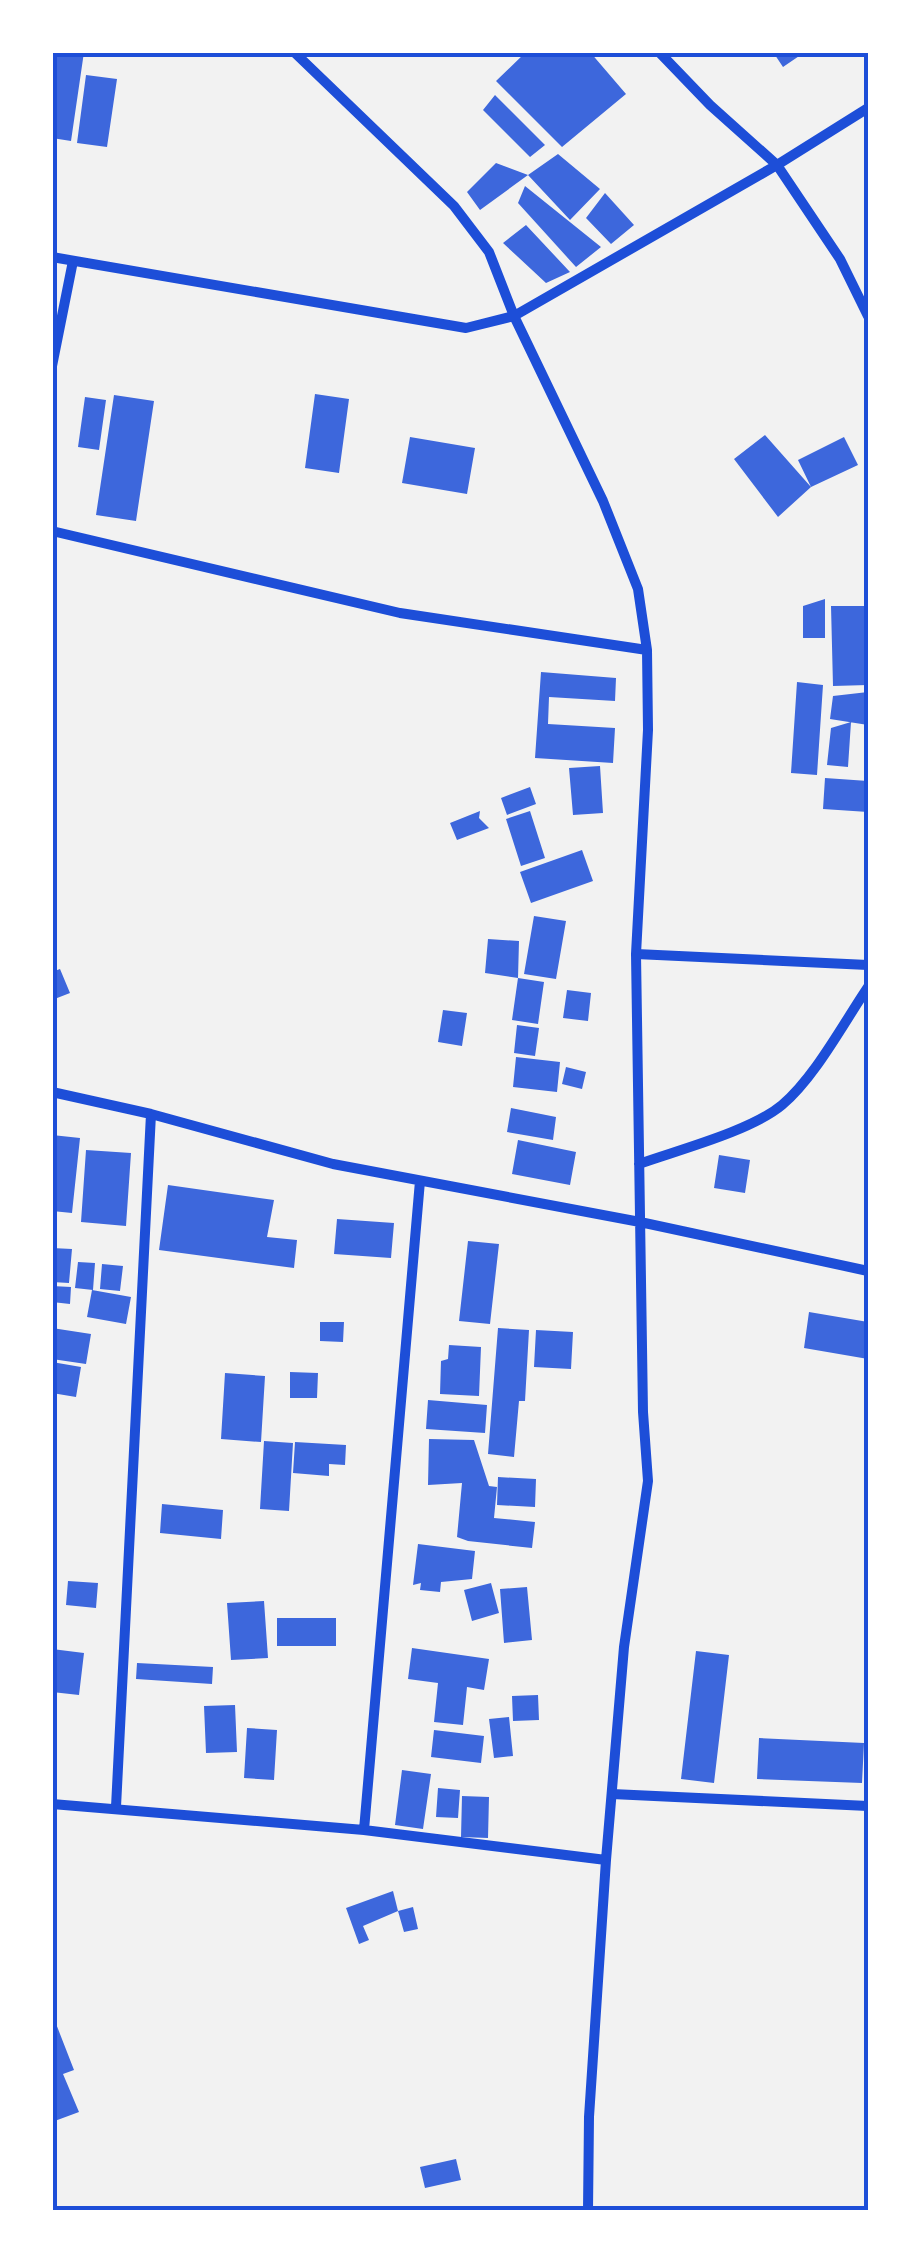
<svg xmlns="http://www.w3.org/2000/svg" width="921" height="2263" font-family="'DM Sans',sans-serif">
  <rect width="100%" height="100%" fill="#f2f2f2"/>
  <path fill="#3d67dc" d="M54 52H84L71 141 52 138Z
    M526 52H590L626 94 562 147 496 81Z
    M773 52H805L783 67Z
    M86 75 117 79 107 147 77 143Z
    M495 95 545 145 530 157 483 110Z
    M558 154 600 189 570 220 528 175Z
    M496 163 528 175 480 210 467 192Z
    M525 186 601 247 576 267 518 203Z
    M605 193 634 225 611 244 586 218Z
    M526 225 570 272 546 283 503 243Z
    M315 394 349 399 339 473 305 468Z
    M114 395 154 401 136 521 96 515Z
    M85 397 106 400 99 450 78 447Z
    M765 435 811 487 778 517 734 459Z
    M410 437 475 448 467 494 402 483Z
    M844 437 858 465 811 487 798 460Z
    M825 599V638H803V606Z
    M831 606H868V685L833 686Z
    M541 672 616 678 615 701 549 697 548 724 615 728 613 763 535 758Z
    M797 682 823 685 817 775 791 773Z
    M868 692V725L830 719 833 696Z
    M851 722 848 767 827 765 831 728Z
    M600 766 603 813 573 815 569 768Z
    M825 778 868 781V812L823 809Z
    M530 787 536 804 507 815 501 798Z
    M480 811 479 818 489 828 457 840 450 823Z
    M530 811 545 858 521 866 506 819Z
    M582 850 593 881 531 903 520 872Z
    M534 916 566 921 556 979 524 974Z
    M488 939 519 941 518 978 485 973Z
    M60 969 70 993 52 1000V972Z
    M518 978 544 982 538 1024 512 1020Z
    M567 990 591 993 588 1021 563 1018Z
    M443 1010 467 1013 462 1046 438 1042Z
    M517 1025 539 1028 535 1056 514 1053Z
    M516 1057 560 1062 557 1092 513 1087Z
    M566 1067 586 1072 582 1089 562 1084Z
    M511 1108 556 1117 553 1140 507 1132Z
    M52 1135 80 1138 72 1213 52 1211Z
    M518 1140 576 1152 570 1185 512 1174Z
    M86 1150 131 1153 126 1226 81 1222Z
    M719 1155 750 1160 745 1193 714 1188Z
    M168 1185 274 1200 267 1237 297 1240 294 1268 159 1250Z
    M337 1219 394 1223 391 1258 334 1254Z
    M468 1241 499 1244 490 1324 459 1321Z
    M52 1248 72 1249 69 1283 52 1282Z
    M78 1262 95 1263 93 1290 75 1288Z
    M102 1264 123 1266 120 1291 100 1289Z
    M52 1286 71 1287 70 1304 52 1302Z
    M92 1290 131 1297 126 1324 87 1317Z
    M809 1312 868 1322V1359L804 1348Z
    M320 1322H344L343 1342 320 1341Z
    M52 1328 91 1334 86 1364 52 1359Z
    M498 1328 529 1330 525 1401H519L514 1457 488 1454Z
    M536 1330 573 1332 571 1369 534 1367Z
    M449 1345 481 1347 479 1396 440 1394 441 1361 448 1359Z
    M52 1362 81 1367 76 1397 52 1393Z
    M290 1372 318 1373 317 1398H290Z
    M225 1373 265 1376 261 1442 221 1439Z
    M428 1400 487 1405 485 1433 426 1429Z
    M429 1439 474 1440 489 1486 497 1487 494 1518 535 1522 532 1548 468 1541 457 1537 462 1483 428 1485Z
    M264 1441 293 1443 289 1511 260 1509Z
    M295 1442 346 1445 345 1465 329 1464V1476L293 1473Z
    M498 1477 536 1479 535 1507 497 1505Z
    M162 1504 223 1510 221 1539 160 1533Z
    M418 1544 475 1551 472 1579 441 1582 440 1592 420 1590 421 1583 413 1585Z
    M68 1581 98 1583 96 1608 66 1605Z
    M491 1583 499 1613 472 1621 464 1590Z
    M527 1587 532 1640 504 1643 500 1589Z
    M264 1601 268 1658 231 1660 227 1603Z
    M277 1618H336V1646H277Z
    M412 1648 489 1659 484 1690 467 1687 463 1725 434 1722 438 1683 408 1679Z
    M52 1649 84 1653 79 1695 52 1692Z
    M696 1651 729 1655 714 1783 681 1779Z
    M137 1663 213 1667 212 1684 136 1679Z
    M538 1695 539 1720 513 1721 512 1696Z
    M235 1705 237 1752 206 1753 204 1706Z
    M509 1717 513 1756 494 1758 489 1719Z
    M247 1728 277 1730 274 1780 244 1778Z
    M434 1730 484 1736 481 1763 431 1757Z
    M759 1738 864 1743 862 1783 757 1779Z
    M402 1770 431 1774 423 1829 395 1825Z
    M438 1788 460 1790 458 1818 436 1817Z
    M462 1796 489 1797 488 1838 461 1837Z
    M393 1891 398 1911 363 1926 369 1940 359 1944 346 1908Z
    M413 1907 418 1929 404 1932 398 1911Z
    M53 2016 74 2070 63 2074 79 2112 52 2122Z
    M456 2159 461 2180 425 2188 420 2167Z"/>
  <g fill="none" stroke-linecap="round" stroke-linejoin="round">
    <path stroke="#1d4ed8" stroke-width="10" d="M294 52 454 206 489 252 514 316 603 501 638 589 647 650 648 730 636 954 643 1412 648 1481 624 1647 606 1860 589 2117 588 2210
      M659 52 710 105 777 165 840 259 868 316
      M52 257 466 328 514 316 777 165 868 108
      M52 366 73 261
      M52 531 400 613 647 650
      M636 954 868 965
      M52 1092 151 1114 333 1164 640 1222 868 1271
      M639 1164C678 1150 751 1131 782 1105 815 1077 843 1024 868 987
      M612 1794 868 1806
      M52 1804 364 1830 606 1860
      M116 1807 151 1114
      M364 1830 420 1181"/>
  </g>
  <rect width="921" height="2263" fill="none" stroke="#ffffff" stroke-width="110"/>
  <rect x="55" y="55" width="811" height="2153" fill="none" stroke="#1d4ed8" stroke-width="4"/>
</svg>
